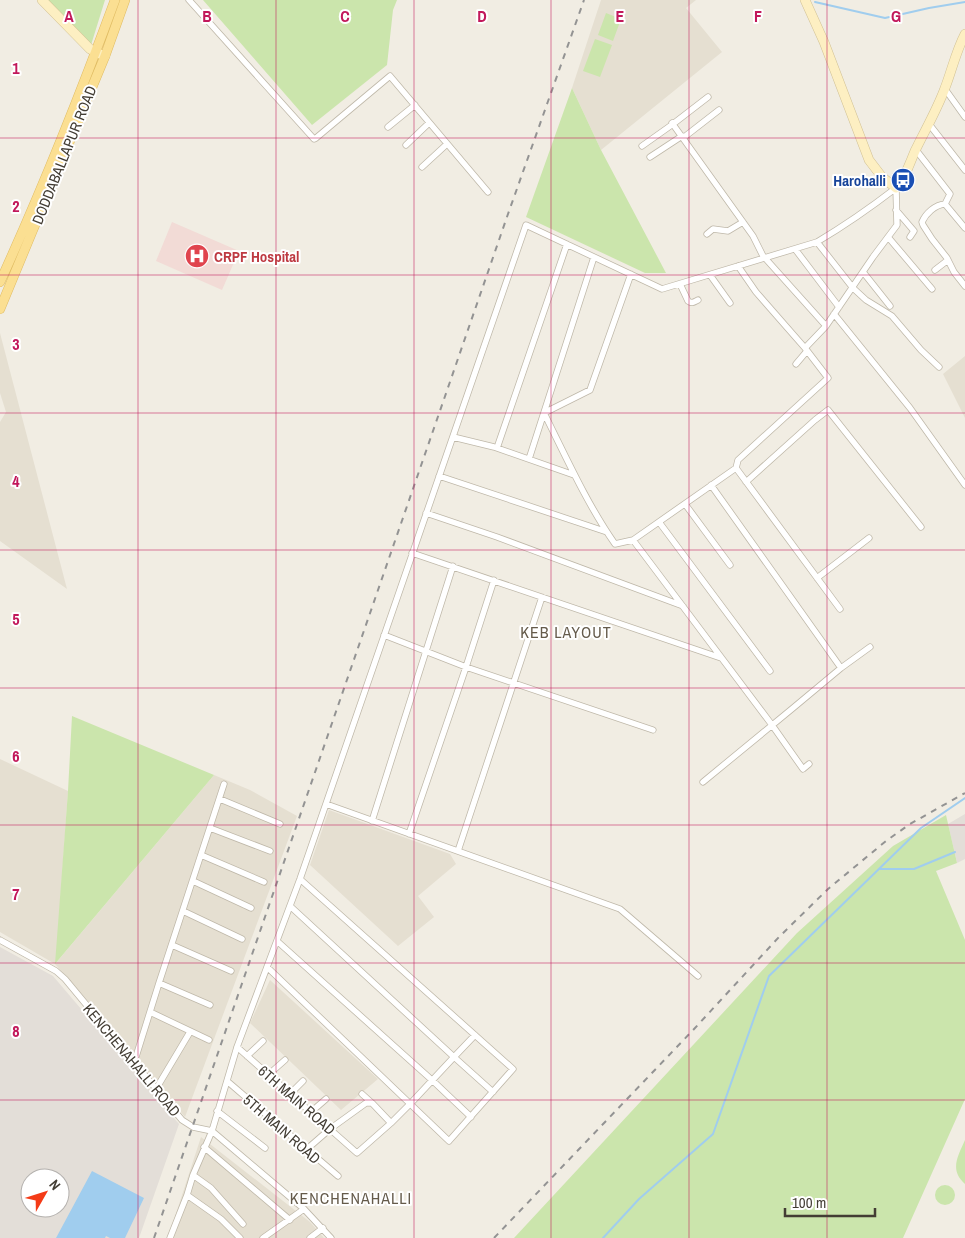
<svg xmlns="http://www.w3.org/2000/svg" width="965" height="1238" font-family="'Archivo Narrow',sans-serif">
  <rect width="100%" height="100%" fill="#f1ede3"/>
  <path fill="#e5dfd1" d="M601 0H696L686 8 722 52 601 150 572 88Z
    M0 333 67 589 0 541V422L6 412 0 393Z
    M965 356V418L943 374Z
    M0 759 68 791 56 963 214 775 250 790 297 816 185 1117 117 1034 55 964 0 932Z
    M329 810 450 854 456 864 418 896 434 917 398 946 310 865Z
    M270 980 378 1079 341 1110 250 1023Z
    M201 1137 310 1222 324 1238H168Z"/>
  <path fill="#e3ded8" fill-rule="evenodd" d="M965 814V859L957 863 948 824Z
    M0 947 53 976 179 1124 139 1238H0ZM30 1178H60V1208H30Z"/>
  <path fill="#f2dbd6" d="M172 222 239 251 222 290 156 261Z"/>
  <path fill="#cbe5ac" d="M45 0H105L91 45Z
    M203 0H397L393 10 387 65 312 125Z
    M606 13 621 19 613 41 598 35Z
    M595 39 612 45 600 77 583 71Z
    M572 88 601 150 666 273H645L526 217Z
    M72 716 214 775 55 964 68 791Z
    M946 815 957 863 936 871 965 940V1099L903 1238H514L797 933 893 846Z
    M965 1140V1184C949 1170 958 1156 965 1140Z
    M935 1195a10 10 0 1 1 20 0a10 10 0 1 1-20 0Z"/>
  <path fill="#a0cdee" d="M92 1171 144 1198 125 1238H110L106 1236 105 1238H56Z"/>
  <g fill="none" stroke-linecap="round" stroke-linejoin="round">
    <path stroke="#a0cdee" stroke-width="2" d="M815 2 885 18 929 8 965 2
      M879 869H914L955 852
      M603 1238 639 1199 713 1134 769 976 921 828 965 798"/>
    <g stroke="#bfb8a9" stroke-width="7">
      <path id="street" d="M189 0 314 139 316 138 390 76 488 192
        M945 89 965 117
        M672 123 753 236 764 258
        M929 124 965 170
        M388 127 415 105
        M683 138 719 110
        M406 145 429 123
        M642 146 673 124 708 97
        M916 150 950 194 945 204 965 228
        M650 157 682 136
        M422 167 447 144
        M945 204C935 205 926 213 922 222L923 225 932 239 947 258 954 272 965 286
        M896 210 914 231 910 237
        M707 234 713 229 728 231 743 222
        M888 237 932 289
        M817 242 853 288 866 300 892 316 921 350 939 367
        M795 249 839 307
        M765 258 826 326
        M935 270 948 260
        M863 272 890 306
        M631 274 590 390 544 413C566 457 587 504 615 544L633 540 736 468 738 460 828 378 805 348 756 292 738 266
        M710 275 730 303
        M680 284 688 301C692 304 694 302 698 300
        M834 314 910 408 965 485
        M805 348 826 326 873 257 897 225 896 188
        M796 364 807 351
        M453 437 494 447 574 475
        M497 448 567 244
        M529 459 594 257
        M736 468 840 609
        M439 476 607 532
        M746 482 815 420 828 410 921 527
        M711 485 841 668
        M685 504 730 565
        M426 513 497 537 683 606
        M659 522 770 671
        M633 540 772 725 803 769 809 764
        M412 553 721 658
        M817 578 869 538
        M384 635 466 667 653 730
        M703 782 793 708 841 668 870 647
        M220 799 280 824
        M326 804 620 909 698 976
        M372 821 453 566
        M210 828 270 851
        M409 834 466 667 494 580
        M458 851 542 597
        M201 855 264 882
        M193 881 251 908
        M290 906 454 1057 475 1035
        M183 911 242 939
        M0 940 56 971 65 979 182 1120 193 1127 212 1131 304 1209 331 1238
        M277 941 433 1081 471 1117
        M172 945 231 971
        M267 967 449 1141 513 1069 300 879
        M159 983 210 1005
        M150 1012 209 1040
        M237 1047 357 1153 391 1123 411 1103 454 1057 493 1092
        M247 1056 263 1041
        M134 1063 159 983 224 784
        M268 1075 285 1060
        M227 1081 338 1176
        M156 1089 190 1032
        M290 1094 303 1081
        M362 1094 372 1103
        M217 1111 265 1148
        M311 1112 326 1099
        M204 1147 290 1220
        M307 1149 330 1129 366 1103H372L391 1123
        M193 1175 211 1188 243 1224
        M187 1195 221 1219 240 1238
        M170 1238 187 1195 193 1175 212 1131 237 1047 300 879 526 225 662 289 817 242C844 226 870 208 896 188
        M263 1238 304 1209
        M310 1238 323 1228"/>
    </g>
    <g stroke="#d1c194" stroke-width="10">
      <path id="secondary" d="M42 0 90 49 95 52 105 56
        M805 0 824 42 869 160 882 177 896 188C906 176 909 165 915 151 925 130 937 110 945 88 952 70 956 51 965 34"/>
    </g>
    <g stroke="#e0bc63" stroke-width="10">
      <path id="primary" d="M0 282C42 190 80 95 115 0
        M0 309 105 56 125 0"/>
    </g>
    <use href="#street" stroke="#fff" stroke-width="5.5"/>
    <use href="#secondary" stroke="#fdefc2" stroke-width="9"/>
    <use href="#primary" stroke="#fbdf92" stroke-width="9"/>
    <path stroke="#939393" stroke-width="2" stroke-dasharray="6 6" stroke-linecap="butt" d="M154 1238 508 214 584 0
      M494 1238 695 1028 779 937 828 889 886 841 910 824 965 793"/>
  </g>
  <path fill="none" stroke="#c2185b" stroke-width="1" stroke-opacity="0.55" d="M138 0V1238M276 0V1238M414 0V1238M551 0V1238M689 0V1238M827 0V1238M0 138H965M0 275H965M0 413H965M0 550H965M0 688H965M0 825H965M0 963H965M0 1100H965"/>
  <defs>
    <g id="bus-disc" transform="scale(1.25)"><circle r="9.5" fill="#1a4fb4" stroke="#fff"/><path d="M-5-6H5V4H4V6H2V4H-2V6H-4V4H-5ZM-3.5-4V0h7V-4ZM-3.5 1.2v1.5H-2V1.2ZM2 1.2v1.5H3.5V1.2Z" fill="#fff"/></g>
    <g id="hospital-disc" transform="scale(1.25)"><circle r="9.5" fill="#e0444e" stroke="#fff"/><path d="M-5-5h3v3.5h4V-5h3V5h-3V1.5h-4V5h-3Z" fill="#fff"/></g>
  </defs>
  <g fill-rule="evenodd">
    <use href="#bus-disc" x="903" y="180"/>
    <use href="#hospital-disc" x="197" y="256"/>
  </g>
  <g text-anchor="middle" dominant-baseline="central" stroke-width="4" stroke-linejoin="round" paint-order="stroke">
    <g font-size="15" fill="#433d34" stroke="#fff">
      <text transform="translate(64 155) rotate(-68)">DODDABALLAPUR ROAD</text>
      <text transform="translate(132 1060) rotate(50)">KENCHENAHALLI ROAD</text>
      <text transform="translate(297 1100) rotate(41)">6TH MAIN ROAD</text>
      <text transform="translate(282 1129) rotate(41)">5TH MAIN ROAD</text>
    </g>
    <g font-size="15" font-weight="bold" fill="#164399" stroke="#fff" text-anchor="end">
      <text x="886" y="180">Harohalli</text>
    </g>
    <g font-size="15" font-weight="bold" fill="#be3a42" stroke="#fff" text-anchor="start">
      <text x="214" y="256">CRPF Hospital</text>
    </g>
    <g font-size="16" letter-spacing="1" fill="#655b4b" stroke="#fff">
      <text x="566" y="632">KEB LAYOUT</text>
      <text x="351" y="1198">KENCHENAHALLI</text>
    </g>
  </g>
  <g font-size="16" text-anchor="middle" font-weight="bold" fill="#c2185b" stroke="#fff" stroke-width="4" stroke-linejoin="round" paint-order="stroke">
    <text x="69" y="22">A</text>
    <text x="207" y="22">B</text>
    <text x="345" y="22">C</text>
    <text x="482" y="22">D</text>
    <text x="620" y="22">E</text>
    <text x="758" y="22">F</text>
    <text x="896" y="22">G</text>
    <text x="16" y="74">1</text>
    <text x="16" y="212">2</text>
    <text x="16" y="350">3</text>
    <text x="16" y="487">4</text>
    <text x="16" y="625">5</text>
    <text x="16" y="762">6</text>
    <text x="16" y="900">7</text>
    <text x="16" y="1037">8</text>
  </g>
  <g transform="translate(45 1193) rotate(51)"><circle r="24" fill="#ffffff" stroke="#b4b1ae"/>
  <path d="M0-4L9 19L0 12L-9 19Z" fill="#f43b17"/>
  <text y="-8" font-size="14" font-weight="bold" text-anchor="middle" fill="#433d34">N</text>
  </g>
  <path d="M785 1208v8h90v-8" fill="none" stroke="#433d34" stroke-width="2.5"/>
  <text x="792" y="1208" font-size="15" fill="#433d34" stroke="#ffffff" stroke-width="4" paint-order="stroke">100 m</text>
</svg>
